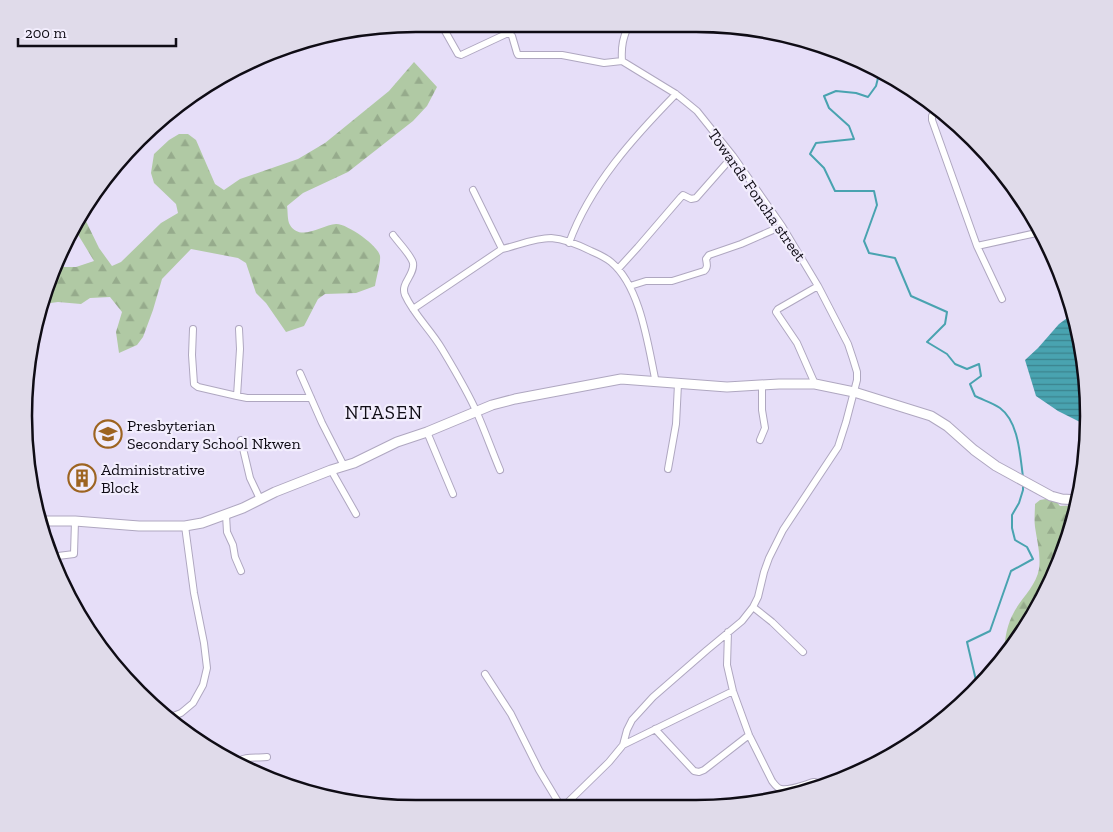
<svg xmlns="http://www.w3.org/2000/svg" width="1113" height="832" font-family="'Zilla Slab',serif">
  <defs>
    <pattern id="forest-firs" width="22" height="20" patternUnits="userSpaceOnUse" patternTransform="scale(1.25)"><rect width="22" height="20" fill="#b0c9a4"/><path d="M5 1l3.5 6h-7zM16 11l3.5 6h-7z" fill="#96ab8c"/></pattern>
    <pattern id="water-rules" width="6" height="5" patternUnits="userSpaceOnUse" patternTransform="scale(1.25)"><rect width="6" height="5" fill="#49a3b0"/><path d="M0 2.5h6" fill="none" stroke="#3b838e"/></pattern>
  </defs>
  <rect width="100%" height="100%" fill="#e6def8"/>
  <path fill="url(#forest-firs)" d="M414 62 437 87 427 106 413 121 348 172 303 193 287 206C288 211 287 220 290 225 300 242 322 225 336 224 346 223 379 246 380 256 381 262 376 279 375 286L356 293 325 294 318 299 304 326 286 332 266 303 256 293 246 263 238 258 191 249 162 279 153 310 143 337 137 345 119 353 116 332 122 312 110 297 90 298 81 304 58 302 43 304 56 267H76L94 261 74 228 83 215 99 248 112 266 121 262 161 223 178 213 176 204 154 183 151 173 154 154 169 140 179 134H188L196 140 215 184 224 190 240 179 298 159 325 143 389 91Z
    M1046 499 1056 501 1060 506 1078 505 1059 566 1023 634 1004 658C1004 644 1006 628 1012 616 1019 600 1036 587 1039 569 1041 555 1037 541 1035 527 1034 519 1035 511 1035 504L1040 500Z"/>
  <path fill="url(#water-rules)" d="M1074 313 1082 339 1089 416V421L1086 425 1058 411 1036 396 1025 360 1038 348 1059 324Z"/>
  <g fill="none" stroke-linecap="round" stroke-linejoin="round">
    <path stroke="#49a3b0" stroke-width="2" d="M880 70 876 86 868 97 856 93 836 91 824 96 829 108 849 126 854 139 816 143 810 154 824 168 835 191H874L877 205 864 241 869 253 895 258 911 296 947 312 945 324 927 342 947 354 955 364 967 369 979 364 981 376 970 384 975 396C983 400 993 403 1000 408 1019 422 1020 456 1023 477
      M978 689 967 642 990 631 1011 571 1033 559 1027 547 1015 540 1012 528V515L1019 503 1023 490V484"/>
    <g stroke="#afa7c0" stroke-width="8">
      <path id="street" d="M441 24 458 54 461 55 506 34H510L512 36 517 53 518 55H562L604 63 622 61
        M941 110 934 113 932 116V120L977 246 1002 299
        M473 190 502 249C517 246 534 238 551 238 564 239 579 245 591 251 598 254 605 257 611 262 641 287 648 346 656 383
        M393 235C398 242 411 255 413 263 415 275 400 283 405 295 414 315 431 330 442 349 454 369 468 392 477 413 485 431 492 451 500 470
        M569 243C590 185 634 137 676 94
        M977 246 1041 232
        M618 269 638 247 681 197 683 195 691 199 696 198 733 156
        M630 286 646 281H672L704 271C708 268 707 264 706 259L709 255 741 244 782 226
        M413 309 502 249
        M193 329 192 355 194 384 198 387 237 396
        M239 329 240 349 237 396 247 398H311
        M300 373 322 423 344 466
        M815 384 797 343 776 312 778 309 818 286
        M427 432 453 494
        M241 440 250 478 260 499
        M760 440 765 428 762 410V385
        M668 469 676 424 678 384
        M331 470 356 514
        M226 515 227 532 233 545 235 557 241 571
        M58 556 74 554 75 521
        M753 607 772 622 803 652
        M728 632 727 665 733 691 749 735 772 781C775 785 777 788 781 789 789 791 806 784 814 782L818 783 821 788
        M485 674 511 714 539 770 560 805
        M168 718 181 713 193 703 203 685 207 668 204 643 194 593 185 526
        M655 729 694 771 699 772 704 770 749 735
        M623 745 733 691
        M236 763C243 756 257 758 267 757
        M565 805 609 762 623 745 627 730 632 720 653 697 707 650 742 621 753 607 758 597 764 572 769 558 783 530 838 447 846 422 857 380V372L853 359 848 344 818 286 782 226 733 156 697 111 686 102 676 94 622 61C621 46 623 38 629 24"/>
    </g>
    <g stroke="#afa7c0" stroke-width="11">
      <path id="secondary" d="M40 521H75L139 526H185L202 523 243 508 275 492 331 470 354 463 397 442 427 432 492 405 515 399 621 379 727 387 779 384H815L854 392 931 416 947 426 974 450 996 466 1051 496 1062 499 1079 500"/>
    </g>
    <use href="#street" stroke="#fff" stroke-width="6"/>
    <use href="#secondary" stroke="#fff" stroke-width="9"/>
  </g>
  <defs>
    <g id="school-ring" transform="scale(1.4375)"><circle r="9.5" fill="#f2edfd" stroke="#9d6421" stroke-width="1.5"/><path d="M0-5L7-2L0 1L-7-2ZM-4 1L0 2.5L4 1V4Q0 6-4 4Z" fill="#9d6421"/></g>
    <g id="building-ring" transform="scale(1.4375)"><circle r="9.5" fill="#f2edfd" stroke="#9d6421" stroke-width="1.5"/><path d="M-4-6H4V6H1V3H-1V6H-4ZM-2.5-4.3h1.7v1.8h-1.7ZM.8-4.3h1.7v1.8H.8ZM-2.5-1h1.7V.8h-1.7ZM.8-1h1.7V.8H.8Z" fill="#9d6421"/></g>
  </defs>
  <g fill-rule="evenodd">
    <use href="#school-ring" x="108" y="434"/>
    <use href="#building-ring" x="82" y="478"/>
  </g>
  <g text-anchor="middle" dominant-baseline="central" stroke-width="4.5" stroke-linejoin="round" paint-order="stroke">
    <g font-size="16" fill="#0f0c15" stroke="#f2edfd">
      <text transform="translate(757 195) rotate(55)">Towards Foncha street</text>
    </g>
    <g font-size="16" fill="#0f0c15" stroke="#f2edfd" text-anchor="start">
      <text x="127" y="425">Presbyterian<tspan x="127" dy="18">Secondary School Nkwen</tspan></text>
      <text x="101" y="469">Administrative<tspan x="101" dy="18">Block</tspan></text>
    </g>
    <g font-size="19" letter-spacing="1" fill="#0f0c15" stroke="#f2edfd">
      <text x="384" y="412">NTASEN</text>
    </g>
  </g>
  <path d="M0 0H1113V832H0ZM416 32H696A384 384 0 0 1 1080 416V416A384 384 0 0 1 696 800H416A384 384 0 0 1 32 416V416A384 384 0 0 1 416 32Z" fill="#e0dbea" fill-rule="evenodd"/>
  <path fill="none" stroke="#0f0c15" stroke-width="2.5" d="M416 32H696A384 384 0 0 1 1080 416V416A384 384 0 0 1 696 800H416A384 384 0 0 1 32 416V416A384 384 0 0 1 416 32Z"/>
  <path d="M18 38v8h158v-8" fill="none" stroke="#0f0c15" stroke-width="2.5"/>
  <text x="25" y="38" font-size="15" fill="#0f0c15" stroke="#f2edfd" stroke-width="4" paint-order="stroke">200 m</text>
</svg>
